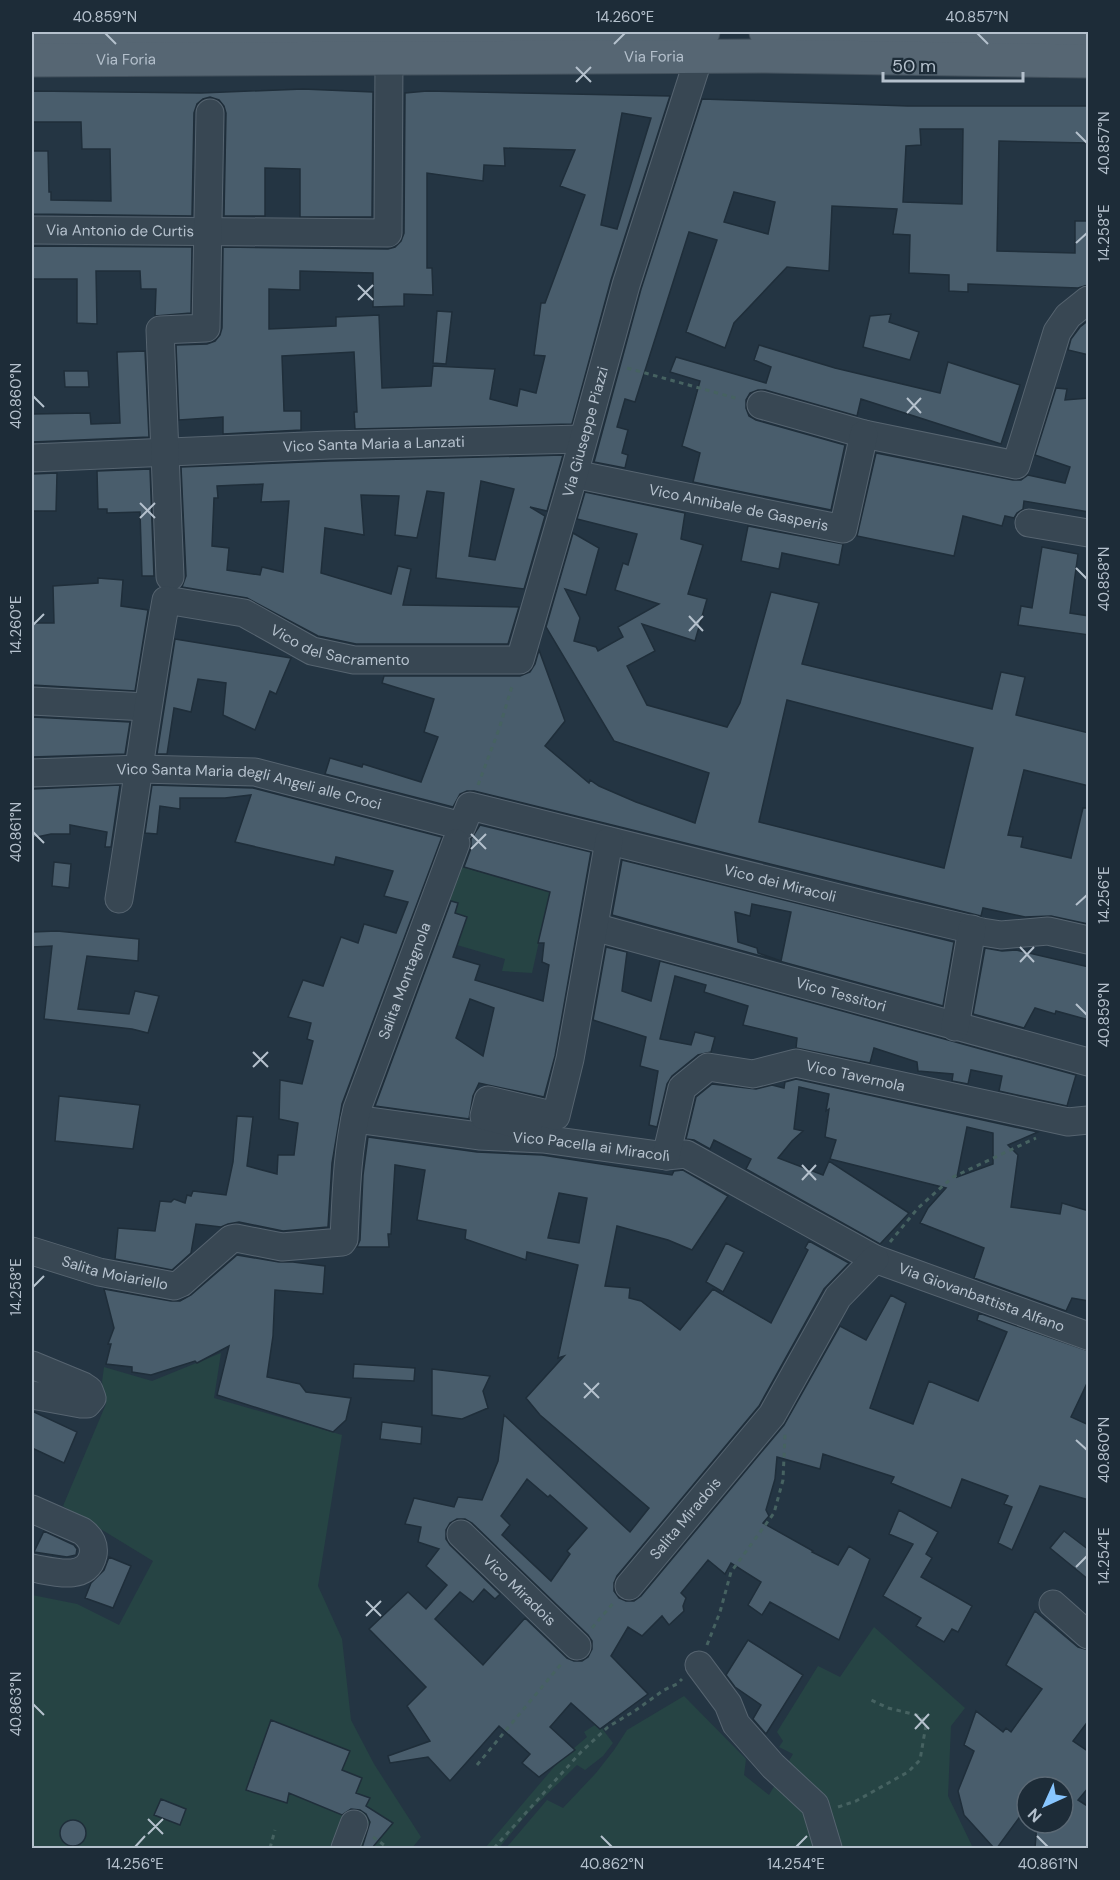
<svg xmlns="http://www.w3.org/2000/svg" width="1120" height="1880" font-family="'DM Sans',sans-serif">
  <rect width="100%" height="100%" fill="#243543"/>
  <path fill="#264444" d="M455 865 550 892 532 973 502 971 505 959 457 945 467 917 455 913 458 903 441 898Z
    M221 1353 214 1398 342 1435 318 1586 342 1639 351 1720 374 1764 421 1837 412 1848H32V1595L77 1604 119 1625 153 1561 63 1506 106 1404 102 1382 104 1367 152 1381Z
    M874 1627 965 1708 951 1726 948 1796 973 1848H506L547 1800 563 1808 596 1773 614 1750 627 1730 684 1696 746 1759 744 1775 769 1795 793 1754 779 1747 783 1741 777 1732 818 1666 840 1677Z
    M598 1723 613 1743 603 1756 585 1770 577 1765 527 1814 499 1848H485L560 1760 587 1737 584 1732Z"/>
  <path fill="#495d6c" stroke="#1f2e3a" stroke-width="1.5" fill-rule="evenodd" d="M303 89 373 92 372 217H300V169L265 168V216H224L226 113 224 106 219 100 210 97 203 99 197 104 194 113 192 216 32 214V151H48L49 192H51V200L111 201 110 149H82L81 122H32V91L201 93Z
    M427 91 670 96 611 280 572 424 355 429 354 412H357L354 352 282 356 284 411H301V430L223 434V417L179 420 176 345 207 344 215 341 220 335 222 328 223 247 388 249 395 247 401 241 404 233 405 93ZM622 113 651 118 617 229 601 225ZM504 148 575 150 560 186 585 195 545 303H541L534 355 545 356 536 393 520 389 517 406 490 399 495 369 433 366 431 386 382 388 379 315 336 317V326L269 329V289L300 290V271L373 273V307L404 306V294L433 295 432 268H427V173L483 181 484 165 505 166Z
    M702 99 908 106H1089V143L999 141 997 251 1075 253V221H1089L1088 285 1078 288 968 284V292L949 291V275L909 273 910 235 893 234 897 209 832 206 829 271 787 267 734 323 725 348 686 332 717 240 689 232 635 402 625 399 617 427 628 430 622 453 628 455 625 468 594 462 641 289ZM920 129H963L962 204 903 202 906 146 921 145ZM734 192 775 202 768 234 724 222Z
    M32 246 192 247 191 313 155 316 156 289H141L140 271H96L97 324 77 323V279H32Z
    M437 311 452 312 446 364 433 363Z
    M891 314 889 322 919 332 910 360 863 347 870 316Z
    M1089 320V355L1068 350 1071 339 1080 327Z
    M759 345 835 368 940 393 948 362 1020 385 1001 444 861 399 857 416 765 390H758L750 393 746 400V408L749 416 756 420 845 445 831 510 693 482 700 453 682 446 700 381 670 372 676 357 766 383 771 367 754 360Z
    M145 351 149 437 32 442V414L90 413 91 424 120 423 117 352Z
    M64 371H88L89 387H65Z
    M1056 388 1067 389 1065 400 1089 398V512L1024 501 1023 509 1017 513 1014 518 1005 516 1002 526 963 516 954 556 857 536 876 453 1013 480H1021L1028 475 1065 483 1070 467 1035 455Z
    M563 455 547 511 530 507 545 516 524 589 436 578 444 493 427 491 417 538 395 535 399 496 361 495 364 535 325 528 321 573 391 594 398 566 411 569 403 605 519 607 508 644H356L318 636 247 598 182 587 186 576 181 467 330 461ZM481 481 514 489 495 560 469 556ZM263 484 261 502 289 501 283 572 262 567 260 575 227 570 229 548 212 546 214 498H218L217 486Z
    M150 469 154 576H142L140 512 107 513V509H98L97 471Z
    M57 473 56 511H32V474Z
    M585 492 685 513 681 539 703 545 688 594 707 599 695 641 642 624 655 651 627 666 647 705 727 727 740 703 771 592 819 603 802 664 992 709 1001 672 1025 677 1016 715 1089 733V786L1024 770 1008 835 1023 837 1021 847 1071 858 1083 808H1089L1088 924 1051 916 1025 917 983 908 981 916 474 791H467L460 794 453 807 325 774 330 758 362 767 363 764 421 782 438 737 424 732 434 699 382 683 384 676H520L530 672 535 664 539 650 565 721 545 746 589 783 590 780 599 786 636 802 695 823 709 773 614 741 546 627 573 533 599 548 586 595 565 589 580 618 574 641 596 647 598 651 623 637 618 627 659 604 615 590 623 563 628 565 637 534 577 519ZM787 700 973 748 944 868 759 822Z
    M748 526 843 544 839 565 782 553 779 569 741 561Z
    M1042 547 1078 554 1070 613 1089 616V635L1018 625 1021 606 1032 608Z
    M98 578 123 580 121 606 148 610 135 691 32 685V623H54L53 586 98 583Z
    M175 639 291 658 276 694 270 691 255 730 223 715 226 683 198 679 191 712 174 708 167 754H157Z
    M32 717 130 722 125 754 32 757Z
    M120 785 111 847H105L107 832 70 825V834H51L32 838V789Z
    M152 785 253 788 442 837 342 1104 332 1163 328 1227 283 1231 239 1222 228 1224 221 1227 196 1224 191 1253 172 1270 115 1259 118 1228 155 1231 160 1201 171 1202 174 1199 185 1203 187 1195 191 1196 193 1191 226 1195 233 1162 237 1116 253 1117 247 1166 277 1174 278 1155H294L298 1123 279 1119 280 1080 302 1084 313 1041 307 1039 311 1023 288 1017 303 980 323 986 341 937 358 943 364 924 396 933 408 902 384 896 393 871 336 857 334 865 235 842 251 795 225 798H180V809L160 806 157 834 145 833Z
    M480 825 591 852 555 1056 544 1097 479 1083 473 1096 469 1119 375 1106 451 901 458 903 455 913 467 917 453 957 480 965 475 980 543 1001 549 965 542 962 544 943H538L550 892 464 867 471 848V839ZM470 999 494 1008 483 1056 456 1038Z
    M622 860 954 942 943 1006 612 915ZM752 904 791 912 781 961 758 953 757 948 738 942 735 912 750 916Z
    M54 862 71 864 69 888 52 886Z
    M57 931 139 939 138 961 87 956 78 1009 129 1014 135 991 159 996 148 1033 132 1029 44 1019 52 946 32 947V932Z
    M606 947 627 952 622 991 651 1001 660 961 1076 1075 1067 1106 999 1091 1002 1076 971 1070 968 1084 952 1081 953 1074 918 1071 917 1062 874 1048 870 1063 796 1048 797 1038 743 1025 748 1006 704 992 706 985 675 976 660 1039 691 1045 695 1032 715 1037 711 1052 698 1055 672 1076 667 1084 657 1127 649 1125 658 1071 640 1066 646 1037 593 1020Z
    M985 948 1002 951 1016 950 1089 967V1020L1056 1011 1055 1014 1035 1008 1024 1028 973 1014Z
    M796 1079 1038 1132 1008 1145 1018 1155 1011 1207 1060 1214 1062 1203 1089 1211V1301L1072 1298 1066 1311 974 1278 984 1248 920 1223 928 1208 946 1188 830 1159 836 1140 825 1137 829 1109 826 1111 829 1094 799 1087 794 1129 803 1131 792 1141 778 1158 823 1175 829 1161 909 1213 880 1244 746 1169 751 1159 714 1140 710 1149 694 1140 686 1139 696 1097 712 1084 756 1089 772 1085 784 1088 785 1082ZM967 1127 993 1133V1164L957 1177Z
    M59 1096 140 1105 133 1149 55 1141Z
    M368 1137 477 1152 542 1155 672 1175 674 1171 683 1170 728 1196 692 1250 668 1240 617 1226 605 1286 630 1288 629 1298 641 1301 680 1330 713 1289 771 1323 808 1250 805 1248 809 1241 849 1263 824 1289 759 1406 617 1576 614 1583V1591L619 1598 626 1601H634L641 1596 784 1425 840 1326 866 1340 891 1295 906 1303 870 1408 913 1424 929 1381 978 1401 1007 1332 977 1320 979 1313 1089 1351V1379L1071 1417 1089 1425V1500L1040 1486 1012 1550 998 1543 1012 1507 1004 1504 1008 1496 962 1479 951 1508 891 1483 894 1477 823 1454 820 1469 777 1457 775 1479 766 1510 769 1516 763 1523 813 1551 812 1552 838 1565 849 1546 870 1559 839 1640 770 1602 762 1615 748 1605 761 1582 731 1563 725 1574 708 1560 681 1593 686 1598 683 1606 684 1611 669 1625 662 1616 642 1636 628 1627 611 1656 648 1694 600 1729 571 1703 550 1727 575 1750 539 1777 522 1763 530 1754 499 1726 450 1781 428 1757 390 1763 388 1756 430 1741 407 1706 426 1687 369 1629 408 1592 426 1609 447 1585 426 1566 439 1549 418 1542 421 1527 405 1524 414 1498 454 1507 458 1497 482 1500 498 1461 504 1415 630 1532 649 1508 540 1415 526 1398 564 1356 558 1358 578 1265 527 1252 526 1260 465 1239 466 1230 417 1220 425 1170 395 1165 391 1234H388L389 1247H357L360 1240 363 1175ZM559 1193 587 1198 579 1243 548 1238ZM527 1479 548 1497 550 1495 587 1528 567 1551 570 1554 551 1581 502 1535 510 1525 501 1516ZM457 1519H465L472 1523 588 1635 592 1641V1649L588 1657 582 1661H574L567 1658 525 1618 483 1665 435 1619 460 1592 473 1602 484 1589 495 1599 500 1594 450 1545 446 1539V1530L450 1523Z
    M726 1243 744 1252 723 1292 706 1282Z
    M237 1255 279 1262H293L325 1266 323 1294 275 1290 273 1336 267 1377 300 1384 306 1392 351 1398 346 1420 333 1432 217 1395 229 1346 197 1363 195 1361 151 1375 132 1372V1367L106 1364 111 1344H108L114 1328 104 1289 171 1301H180L191 1295Z
    M354 1364 415 1368 414 1381 353 1378Z
    M432 1369 490 1376 483 1391 488 1408 462 1419 432 1415Z
    M32 1411 77 1432 64 1463 32 1448Z
    M382 1422 422 1427 421 1444 380 1439Z
    M899 1510 938 1532 926 1554 932 1558 921 1577 972 1606 958 1632 952 1629 944 1642 916 1626 921 1618 883 1596 913 1544 889 1534Z
    M44 1531 74 1545 77 1549 76 1555 67 1557 34 1552Z
    M1064 1531 1089 1550V1580L1050 1548Z
    M109 1557 131 1566 113 1608 85 1598 91 1583 104 1570Z
    M1035 1611 1078 1647 1089 1650V1720L1073 1741 1089 1752V1787L1078 1800 1089 1807V1848H1035L1037 1823H1063V1787H1027V1807L997 1848H994L964 1815 958 1791 974 1751 964 1745 976 1711 1003 1732 1006 1728 1011 1732 1042 1689 1006 1665Z
    M748 1640 803 1675 766 1734 753 1719 761 1705 735 1687 726 1675Z
    M271 1720 350 1751 342 1770 362 1778 356 1793 370 1798 366 1806 393 1823 372 1848H362L370 1822 366 1814 360 1810 351 1809 342 1815 289 1793 287 1803 246 1790Z
    M161 1799 186 1809 180 1825 154 1815Z
    M60 1833a13 13 0 1 1 26 0a13 13 0 1 1-26 0Z"/>
  <g fill="none" stroke-linecap="round" stroke-linejoin="round">
    <g stroke="#566470" stroke-width="29">
      <g id="minor">
        <path id="s1" d="M32 230 388 233 389 59"/>
        <path d="M761 405 864 434 1016 465 1057 332 1068 316 1088 300"/>
        <path id="s2" d="M32 458 329 445 583 439"/>
        <path id="s3" d="M574 474 843 529 864 434"/>
        <path d="M1029 523 1088 533"/>
        <path d="M170 577 160 330 206 328 210 113"/>
        <path d="M32 701 147 707"/>
        <path id="s4" d="M32 773 140 769 255 772 462 826 470 806 875 907 982 932 1001 935 1048 931 1088 940"/>
        <path id="s5" d="M119 899C135 799 148 699 166 600L244 613 312 651 354 660H520L574 474 626 285 699 57"/>
        <path id="s6" d="M594 927 1088 1062"/>
        <path d="M955 1027 972 929"/>
        <path id="s7" d="M355 1119 479 1136 543 1139 666 1156 686 1154 875 1259 1088 1336"/>
        <path d="M528 1127 484 1116 488 1100 556 1116 570 1059 609 841"/>
        <path id="s8" d="M666 1156 682 1088 708 1067 753 1074 796 1063 1068 1122 1088 1120"/>
        <path id="s9" d="M32 1251 99 1272 174 1286 181 1283 231 1239 236 1238 282 1247 342 1242 344 1239C346 1196 347 1151 357 1109L456 843"/>
        <path d="M32 1365 83 1386 89 1390 92 1398 87 1404H81L32 1395"/>
        <path d="M32 1509 82 1531C90 1537 95 1544 93 1555 87 1583 51 1571 32 1568"/>
        <path id="s10" d="M461 1534 577 1646"/>
        <path id="s11" d="M629 1586 772 1415 838 1297 875 1259"/>
        <path d="M1053 1604 1088 1635"/>
        <path d="M699 1665 728 1704 736 1724 773 1766 815 1805 828 1848"/>
        <path d="M345 1848 354 1824"/>
      </g>
    </g>
    <g stroke="#42505c" stroke-width="35">
      <g id="major">
        <path d="M766 32 1088 38"/>
        <path d="M32 37 703 32"/>
        <path id="s12" d="M32 60 764 56 1088 61"/>
      </g>
    </g>
    <path stroke="#466261" stroke-width="3" stroke-dasharray="4.5 4.5" stroke-linecap="butt" d="M627 368 739 399
      M478 785 499 729 513 683
      M890 1242 918 1208 953 1177 1036 1138
      M592 1628 615 1601
      M707 1645 720 1612 731 1572 774 1513 783 1480 785 1434
      M477 1765 562 1663
      M838 1807 856 1801 908 1772 920 1760 926 1725 921 1716 888 1708 869 1699
      M373 1837 388 1848
      M270 1848 275 1830
      M494 1848 581 1752 608 1727 636 1710 664 1690 677 1684 682 1679"/>
    <use href="#minor" stroke="#384753" stroke-width="27"/>
    <use href="#major" stroke="#566673" stroke-width="33"/>
  </g>
  <path fill="none" stroke="#b5c1cd" stroke-width="2" d="M105 33 116 44M977 33 988 44M614 44 625 33M576 67 591 82M576 82 591 67M1076 132 1087 143M1076 243 1087 233M358 285 373 300M358 300 373 285M33 396 44 407M907 398 921 413M907 413 921 398M140 503 155 518M140 518 155 503M1076 568 1087 579M689 616 703 631M33 625 44 614M689 631 703 616M33 832 44 843M471 834 486 849M471 849 486 834M1076 905 1087 895M1020 947 1034 962M1020 962 1034 947M1076 1004 1087 1015M253 1052 268 1067M253 1067 268 1052M802 1165 816 1180M802 1180 816 1165M33 1287 44 1276M584 1383 599 1398M584 1398 599 1383M1076 1440 1087 1450M1076 1567 1087 1556M366 1601 381 1616M366 1616 381 1601M33 1704 44 1715M915 1714 929 1729M915 1729 929 1714M148 1819 163 1834M148 1834 163 1819M601 1836 612 1847M1037 1836 1048 1847M135 1847 145 1836M796 1847 807 1836"/>
  <g text-anchor="middle" dominant-baseline="central" stroke-width="4.5" stroke-linejoin="round" paint-order="stroke">
    <g font-size="15" fill="#b5c1cd" stroke="#1d2c38">
      <text stroke="none"><textPath href="#s12" startOffset="622">Via Foria</textPath></text>
      <text stroke="none"><textPath href="#s12" startOffset="94">Via Foria</textPath></text>
      <text stroke="none"><textPath href="#s1" startOffset="88">Via Antonio de Curtis</textPath></text>
      <text stroke="none"><textPath href="#s5" startOffset="906">Via Giuseppe Piazzi</textPath></text>
      <text stroke="none"><textPath href="#s2" startOffset="342">Vico Santa Maria a Lanzati</textPath></text>
      <text stroke="none"><textPath href="#s3" startOffset="168">Vico Annibale de Gasperis</textPath></text>
      <text stroke="none"><textPath href="#s5" startOffset="486">Vico del Sacramento</textPath></text>
      <text stroke="none"><textPath href="#s4" startOffset="219">Vico Santa Maria degli Angeli alle Croci</textPath></text>
      <text stroke="none"><textPath href="#s4" startOffset="778">Vico dei Miracoli</textPath></text>
      <text stroke="none"><textPath href="#s9" startOffset="604">Salita Montagnola</textPath></text>
      <text stroke="none"><textPath href="#s6" startOffset="256">Vico Tessitori</textPath></text>
      <text stroke="none"><textPath href="#s8" startOffset="254">Vico Tavernola</textPath></text>
      <text stroke="none"><textPath href="#s7" startOffset="238">Vico Pacella ai Miracoli</textPath></text>
      <text stroke="none"><textPath href="#s9" startOffset="86">Salita Moiariello</textPath></text>
      <text stroke="none"><textPath href="#s7" startOffset="663">Via Giovanbattista Alfano</textPath></text>
      <text stroke="none"><textPath href="#s11" startOffset="88">Salita Miradois</textPath></text>
      <text stroke="none"><textPath href="#s10" startOffset="81">Vico Miradois</textPath></text>
    </g>
  </g>
  <rect width="1120" height="1880" fill="none" stroke="#1d2c38" stroke-width="66"/>
  <g transform="translate(1045 1805) rotate(225)"><circle r="28" fill="#1d2c38" stroke="#5a6874" stroke-width="1.5"/>
  <path d="M0-4.5L10 22L0 15L-10 22Z" fill="#88c6ff"/>
  <text y="-9" font-size="16" font-weight="bold" text-anchor="middle" fill="#b5c1cd">N</text>
  </g>
  <path d="M883 72v9h140v-9" fill="none" stroke="#b5c1cd" stroke-width="3"/>
  <text x="892" y="72" font-size="18" fill="#b5c1cd" stroke="#1d2c38" stroke-width="4.5" paint-order="stroke">50 m</text>
  <rect x="33" y="33" width="1054" height="1814" fill="none" stroke="#b5c1cd" stroke-width="2"/>
  <g font-size="15" text-anchor="middle" fill="#b5c1cd">
    <text x="105" y="22">40.859°N</text>
    <text x="625" y="22">14.260°E</text>
    <text x="977" y="22">40.857°N</text>
    <text transform="translate(1104 143) rotate(-90)" y="5">40.857°N</text>
    <text transform="translate(1104 233) rotate(-90)" y="5">14.258°E</text>
    <text transform="translate(16 396) rotate(-90)" y="5">40.860°N</text>
    <text transform="translate(1104 579) rotate(-90)" y="5">40.858°N</text>
    <text transform="translate(16 625) rotate(-90)" y="5">14.260°E</text>
    <text transform="translate(16 832) rotate(-90)" y="5">40.861°N</text>
    <text transform="translate(1104 895) rotate(-90)" y="5">14.256°E</text>
    <text transform="translate(1104 1015) rotate(-90)" y="5">40.859°N</text>
    <text transform="translate(16 1287) rotate(-90)" y="5">14.258°E</text>
    <text transform="translate(1104 1450) rotate(-90)" y="5">40.860°N</text>
    <text transform="translate(1104 1556) rotate(-90)" y="5">14.254°E</text>
    <text transform="translate(16 1704) rotate(-90)" y="5">40.863°N</text>
    <text x="135" y="1869">14.256°E</text>
    <text x="612" y="1869">40.862°N</text>
    <text x="796" y="1869">14.254°E</text>
    <text x="1048" y="1869">40.861°N</text>
  </g>
</svg>
